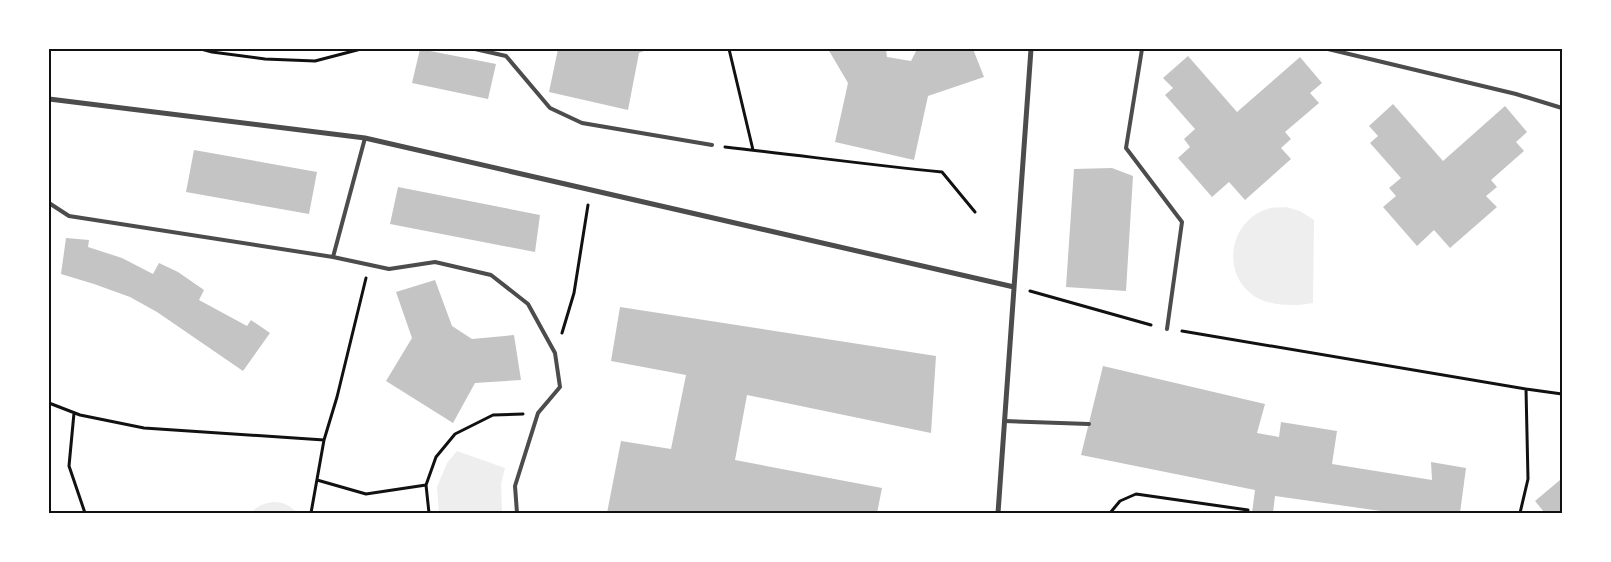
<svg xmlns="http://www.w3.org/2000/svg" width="1611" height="562" font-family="'Sofia Sans Condensed',sans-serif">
  <rect width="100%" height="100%" fill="#fff"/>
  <path fill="#eee" d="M1286 207 1300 211 1314 220 1313 303C1294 307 1265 306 1250 293 1220 268 1232 217 1271 208 1275 207 1281 208 1286 207Z
    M457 451 505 468 501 484 502 513H439L437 487 447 463Z
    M272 502C283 502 290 505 297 513H251C257 506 263 504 272 502Z"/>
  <path fill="#c4c4c4" d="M420 49 496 64 488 99 412 83Z
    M558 49H649L639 53 628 110 549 92Z
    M828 49H886L887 57 911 61 917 49H973L984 77 928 96 914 160 835 142 848 83Z
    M1188 56 1237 112 1300 57 1322 83 1310 93 1319 103 1285 132 1291 139 1281 148 1291 159 1245 200 1229 182 1212 197 1178 158 1190 147 1184 139 1195 129 1165 95 1173 88 1163 78Z
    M1393 104 1443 161 1505 106 1527 132 1516 142 1524 151 1491 180 1497 187 1486 196 1497 207 1450 248 1434 230 1417 246 1383 207 1396 196 1389 188 1401 178 1370 143 1378 136 1369 126Z
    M194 150 317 172 309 214 186 192Z
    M1112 168 1133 176 1126 291 1066 287 1074 169Z
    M398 187 540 215 535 252 390 224Z
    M66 238 89 240 88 247 122 258 153 274 159 263 178 272 204 290 199 300 247 326 251 320 270 333 243 371 157 312 130 297 94 284 61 274Z
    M435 280 452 326 472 339 514 335 521 380 475 383 453 423 386 381 412 338 396 292Z
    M620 307 936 356 931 433 747 395 735 460 882 488 877 513H607L621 441 671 449 686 375 611 361Z
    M1103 366 1265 404 1257 433 1279 437 1281 422 1337 431 1332 464 1432 480 1431 462 1466 468 1460 513H1395L1275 496 1273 513H1252L1255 490 1081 455Z
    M1560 480 1562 483V513H1543L1544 512 1535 501Z"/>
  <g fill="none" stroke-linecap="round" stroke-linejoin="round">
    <path stroke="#111" stroke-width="3" d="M201 49 212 52 265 59 315 61 361 49
      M729 49 753 150
      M725 147C798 155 870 165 942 172L975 212
      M1030 291 1151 325
      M1182 331 1526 389 1528 479 1520 513
      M562 333 574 293 588 205
      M1526 389 1562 394
      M49 403 80 415 144 428 324 440 337 397 366 278
      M74 413 69 466 85 513
      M317 480 366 494 426 485 429 513
      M426 485 436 457 455 434 493 415 523 414
      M311 513 324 440
      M1110 513 1120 501 1136 494 1248 510"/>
    <path stroke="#4c4c4c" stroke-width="4" d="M475 49 506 56 550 108 582 123 712 145
      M1142 49 1126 148 1182 222 1167 329
      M1328 49 1516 94 1562 108
      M49 203 69 216 333 257 389 269 435 262 491 275 528 304 555 353 560 387 538 413 515 486 517 513
      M333 257 365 138
      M1004 421 1089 424"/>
    <path stroke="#4c4c4c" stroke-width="5" d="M49 99 365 138 1014 287
      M998 513 1031 49"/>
  </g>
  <rect width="1611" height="562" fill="none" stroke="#ffffff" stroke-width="100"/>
  <rect x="50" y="50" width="1511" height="462" fill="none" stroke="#111" stroke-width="2"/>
</svg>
